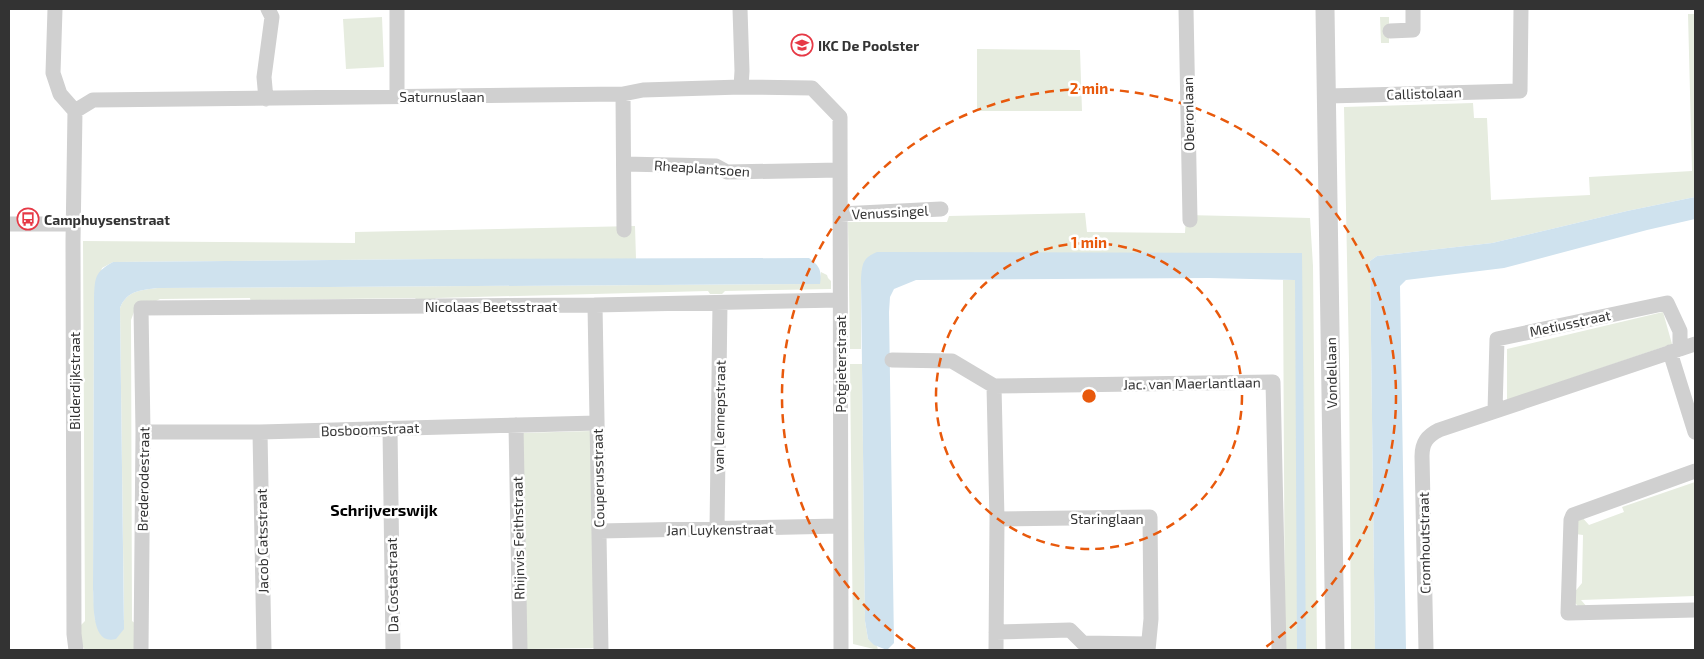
<svg xmlns="http://www.w3.org/2000/svg" width="1704" height="659" font-family="'Exo 2',sans-serif">
  <rect width="100%" height="100%" fill="#fff"/>
  <path fill="#e6ecdf" d="M1688 14H1695V197L1627 211 1492 243 1377 256 1370 261 1375 650H1351L1349 360 1344 107 1473 103 1474 118H1487L1491 200 1590 195 1589 177 1692 171Z
    M382 17 384 67 346 69 343 19Z
    M1380 17H1389V43H1381Z
    M977 49 1080 50 1082 111H977Z
    M1085 213 1087 232 1185 233 1186 215 1310 218 1313 266 1317 650H1285L1283 280H1296L1301 253 861 280V349H850L848 222H947L949 216Z
    M635 226 636 259H437L113 262 102 268 94 297 93 589 95 621 124 620 120 308C127 290 142 290 158 288L819 284 821 272 827 275 828 278 831 281V289L725 291 722 294H710L708 291 436 298 434 300 418 301 415 298 259 300 251 302 250 298 160 299 134 312 131 320 132 621 136 624 135 648 133 650H85L82 645 80 626 85 621 83 241 355 243V232Z
    M1663 312 1672 344 1507 400V349Z
    M850 364H862L865 621 868 639 877 646 878 650 853 644Z
    M592 431 594 648 526 649 522 433Z
    M1695 482V596L1581 600 1588 608 1579 607 1573 601V594L1582 583 1583 535 1575 534V522L1581 516 1589 525 1624 512 1622 507Z"/>
  <path fill="#cfe2ee" d="M1695 197V219L1647 230 1504 268 1406 280 1400 286 1406 650H1375L1370 261 1377 256 1492 243 1627 211Z
    M877 252 1302 253 1306 650H1297L1295 280 1209 278 916 280 894 289 890 297 889 312 894 643 887 650 874 645 868 639 865 621 861 280C862 265 862 258 877 252Z
    M809 258C820 266 822 271 820 284L158 288C142 290 127 290 120 308L124 629 116 639C91 646 94 604 93 589L94 297C95 277 95 272 113 262L437 259Z"/>
  <g fill="none" stroke-linecap="round" stroke-linejoin="round">
    <path stroke="#d0d0d0" stroke-width="15" d="M55 9 53 73 60 94 75 111
      M397 9V97
      M740 9 742 71 741 87
      M1186 9 1190 220
      M1390 31 1413 30V9
      M623 94 624 230
      M1328 96 1520 91 1521 9
      M266 99 264 77 272 17 268 9
      M75 111 93 100 623 94 643 90 741 87 812 88 840 117 841 650
      M75 111 73 241 74 634 76 650
      M624 164 716 166 727 172 840 170
      M840 214 941 209
      M9 224H73
      M595 305 601 650
      M1670 352 1695 432
      M892 360 952 361 994 386
      M1495 411 1497 339 1667 303 1680 331V349
      M516 425 520 650
      M390 429 393 650
      M143 432H260L597 423
      M260 432 264 650
      M1695 471 1573 515 1571 520 1568 613 1695 610
      M997 519 1150 517 1151 619 1148 650
      M717 529 720 303
      M600 531 840 526
      M996 632 1070 630 1083 643 1148 644
      M141 650 143 432 141 308 595 305 840 300
      M996 650 997 519 994 386 1273 382 1279 650
      M1426 650 1422 456C1422 443 1427 436 1439 430L1695 344"/>
    <path stroke="#d0d0d0" stroke-width="19" d="M1325 9 1335 650"/>
  </g>
  <g fill="none" stroke="#e8590c" stroke-width="2.5" stroke-dasharray="9 6">
    <circle cx="1089" cy="396" r="153"/>
    <path d="M915 649A307 307 0 1 1 1263 649"/>
  </g>
  <defs>
    <g id="school-ring" transform="scale(1.125)"><circle r="9.5" fill="#fff" stroke="#e63946" stroke-width="1.5"/><path d="M0-5L7-2L0 1L-7-2ZM-4 1L0 2.5L4 1V4Q0 6-4 4Z" fill="#e63946"/></g>
    <g id="bus-ring" transform="scale(1.125)"><circle r="9.5" fill="#fff" stroke="#e63946" stroke-width="1.5"/><path d="M-5-6H5V4H4V6H2V4H-2V6H-4V4H-5ZM-3.5-4V0h7V-4ZM-3.5 1.2v1.5H-2V1.2ZM2 1.2v1.5H3.5V1.2Z" fill="#e63946"/></g>
  </defs>
  <g fill-rule="evenodd">
    <use href="#school-ring" x="802" y="45"/>
    <use href="#bus-ring" x="28" y="219"/>
  </g>
  <g text-anchor="middle" dominant-baseline="central" stroke-width="5" stroke-linejoin="round" paint-order="stroke">
    <g font-size="14" font-weight="bold" fill="#333" stroke="#fff" text-anchor="start">
      <text x="818" y="45">IKC De Poolster</text>
      <text x="44" y="219">Camphuysenstraat</text>
    </g>
    <g font-size="14" fill="#333" stroke="#fff">
      <text transform="translate(1424 93) rotate(-2)">Callistolaan</text>
      <text x="442" y="96">Saturnuslaan</text>
      <text transform="translate(1188 114) rotate(-91)">Oberonlaan</text>
      <text transform="translate(702 168) rotate(4)">Rheaplantsoen</text>
      <text transform="translate(890 212) rotate(-3)">Venussingel</text>
      <text x="491" y="306">Nicolaas Beetsstraat</text>
      <text transform="translate(1570 323) rotate(-12)">Metiusstraat</text>
      <text transform="translate(840 364) rotate(-90)">Potgieterstraat</text>
      <text transform="translate(1331 373) rotate(-91)">Vondellaan</text>
      <text transform="translate(74 381) rotate(-90)">Bilderdijkstraat</text>
      <text transform="translate(1192 383) rotate(-1)">Jac. van Maerlantlaan</text>
      <text transform="translate(719 416) rotate(-89)">van Lennepstraat</text>
      <text transform="translate(370 429) rotate(-2)">Bosboomstraat</text>
      <text transform="translate(598 478) rotate(-91)">Couperusstraat</text>
      <text transform="translate(143 479) rotate(-89)">Brederodestraat</text>
      <text x="1107" y="518">Staringlaan</text>
      <text transform="translate(720 529) rotate(-1)">Jan Luykenstraat</text>
      <text transform="translate(518 538) rotate(-91)">Rhijnvis Feithstraat</text>
      <text transform="translate(262 541) rotate(-91)">Jacob Catsstraat</text>
      <text transform="translate(1424 543) rotate(-91)">Cromhoutstraat</text>
      <text transform="translate(392 585) rotate(-91)">Da Costastraat</text>
    </g>
    <g font-size="16" font-weight="bold" fill="#000" stroke="#fff">
      <text x="384" y="509">Schrijverswijk</text>
    </g>
  </g>
  <circle cx="1089" cy="396" r="8" fill="#e8590c" stroke="#fff" stroke-width="2.5"/>
  <g font-size="15" text-anchor="middle" font-weight="bold" fill="#e8590c" stroke="#fff" stroke-width="5" stroke-linejoin="round" paint-order="stroke">
    <text x="1089" y="94">2 min</text>
    <text x="1089" y="248">1 min</text>
  </g>
  <rect width="1704" height="659" fill="none" stroke="#333333" stroke-width="20"/>
</svg>
